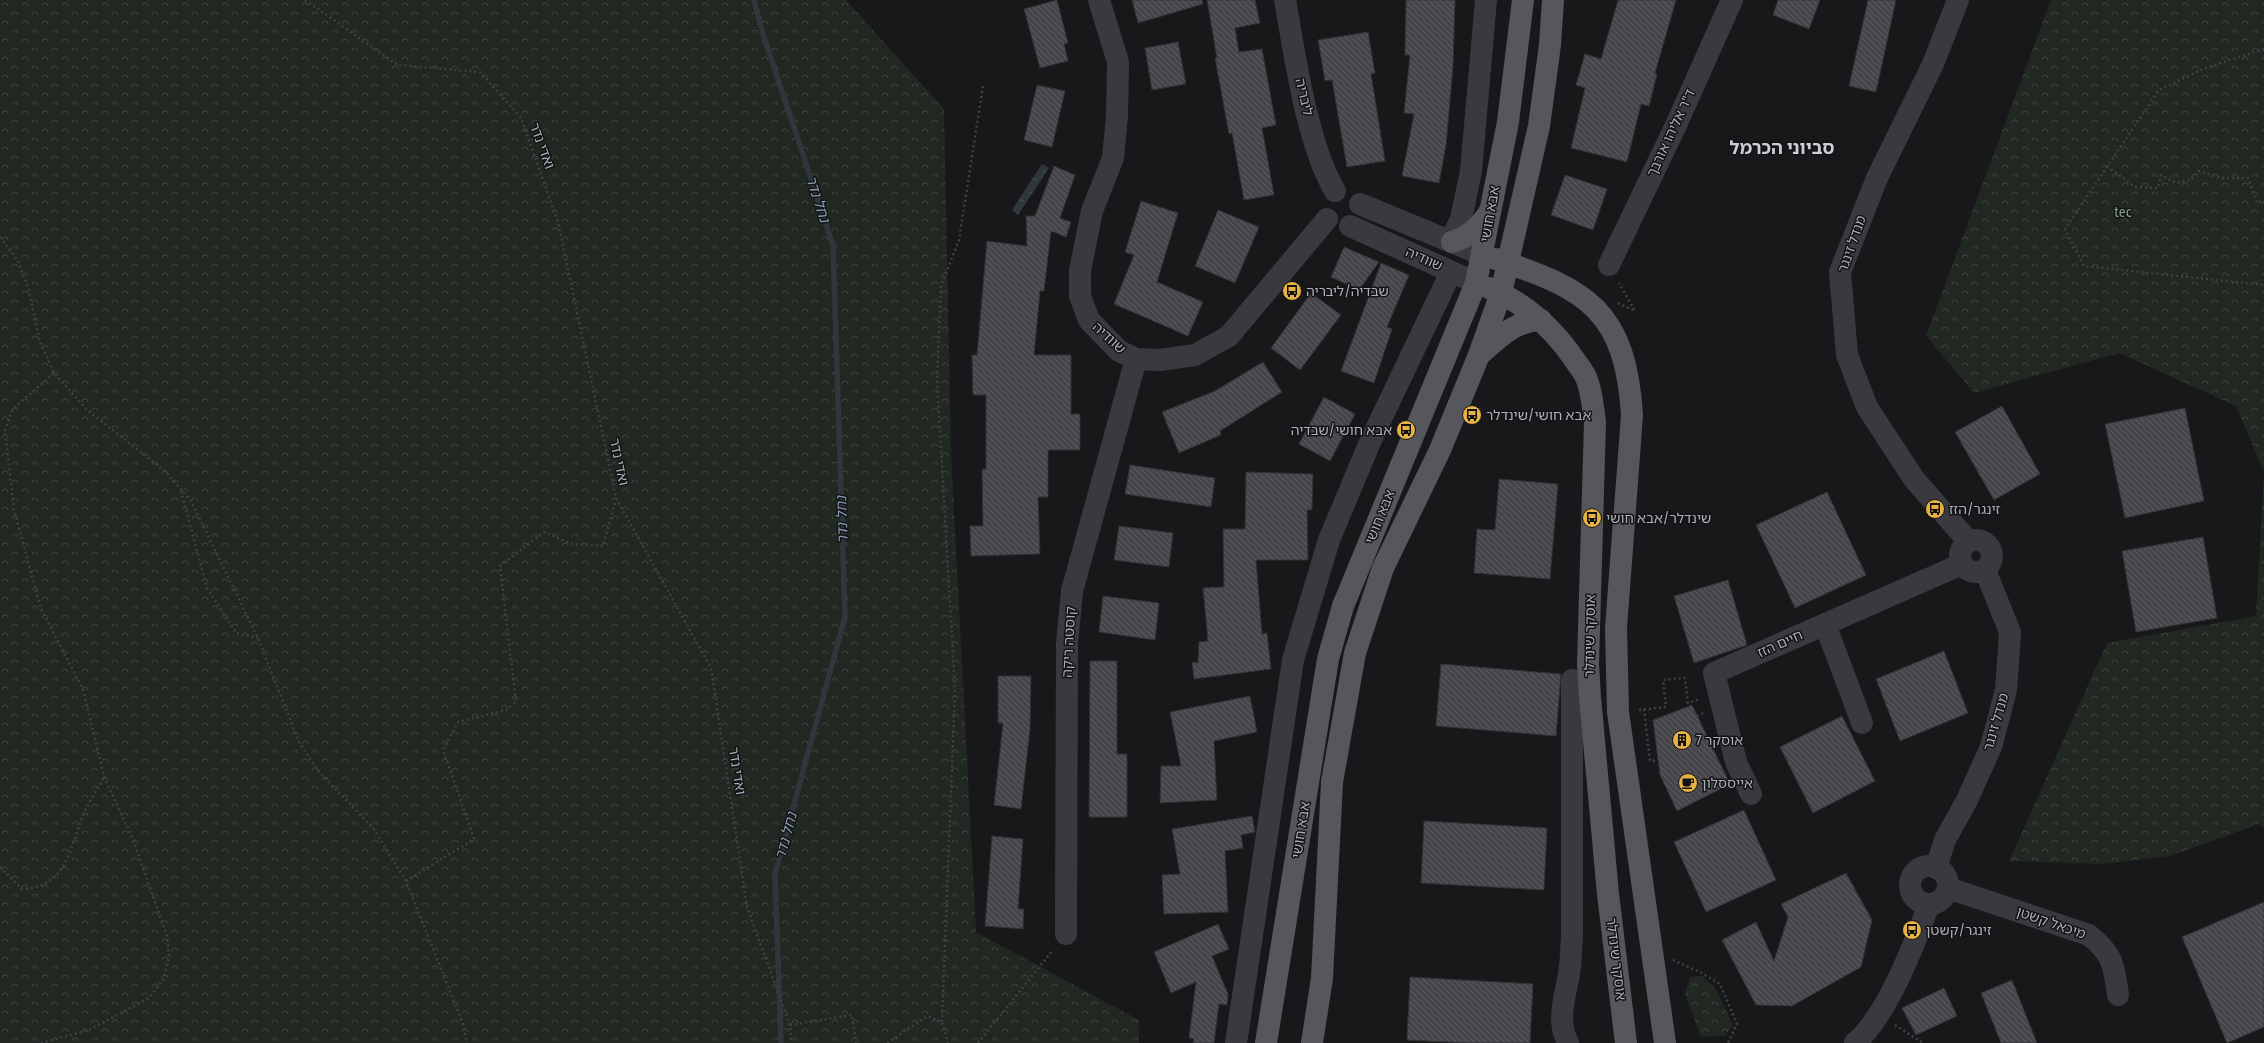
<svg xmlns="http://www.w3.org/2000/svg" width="2264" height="1043" font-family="'Fira Sans Condensed','Noto Sans Hebrew',sans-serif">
  <defs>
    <pattern id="forest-crowns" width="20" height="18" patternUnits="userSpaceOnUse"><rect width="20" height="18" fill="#202821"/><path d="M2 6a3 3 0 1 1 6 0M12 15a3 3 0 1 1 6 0" fill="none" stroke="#3e453f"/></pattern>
    <pattern id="water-ripples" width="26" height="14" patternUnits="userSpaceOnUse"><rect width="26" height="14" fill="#2f373d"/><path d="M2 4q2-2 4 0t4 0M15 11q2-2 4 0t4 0" fill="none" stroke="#4a5157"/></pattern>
    <pattern id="building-back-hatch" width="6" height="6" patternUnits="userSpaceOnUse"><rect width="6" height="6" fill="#45454a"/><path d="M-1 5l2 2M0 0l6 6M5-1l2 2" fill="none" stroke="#5d5d62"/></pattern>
  </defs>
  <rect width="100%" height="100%" fill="#18181a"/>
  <path fill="url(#forest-crowns)" d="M0 0H846L944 109 951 452 976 932 1139 1020V1043H0Z
    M2051 0H2264V829L2259 824 2170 856 2104 864 2009 861 2107 643 2256 616 2264 472 2236 406 2119 353 1974 393 1926 336Z
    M1702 976 1716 989 1733 1025 1725 1036 1701 1037 1685 994 1690 977Z"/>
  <path fill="url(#water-ripples)" d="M1042 164 1049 168 1018 215 1012 210Z"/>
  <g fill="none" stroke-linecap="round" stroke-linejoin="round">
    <path stroke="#2f373d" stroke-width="5.5" d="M754 0 763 34 833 245 845 617 775 874 781 1043"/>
  </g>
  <path fill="url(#building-back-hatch)" stroke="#323236" d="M1057 0 1068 43 1064 44 1068 61 1040 68 1024 9Z
    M1132 0H1202L1203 4 1138 23Z
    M1207 0H1255L1260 23 1235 28 1239 52 1262 49 1276 125 1262 128 1274 195 1244 200 1232 133 1229 134 1215 58H1217Z
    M1406 0H1455L1453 67 1446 145 1439 183 1402 176 1414 114 1404 113 1410 55H1405Z
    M1618 0H1676L1655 73 1657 74 1649 106 1641 104 1627 162 1571 148 1585 88 1576 85 1585 54 1601 59Z
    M1778 0H1820L1809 29 1773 15Z
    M1868 0H1896L1876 92 1849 86Z
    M1368 32 1375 73 1371 74 1385 161 1347 167 1332 80 1325 81 1318 40Z
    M1178 42 1186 84 1152 90 1145 48Z
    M1037 85 1065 91 1052 147 1024 140Z
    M1054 166 1075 175 1060 218 1071 222 1066 237 1051 231 1044 291H1040L1034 355H1071V414H1080V450H1048V497H1038L1040 554 971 556 970 526H983L982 469H986V395H973L972 355H977L987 241 1027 246 1026 216H1035Z
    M1565 175 1607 189 1593 230 1551 215Z
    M1141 201 1178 213 1157 282 1203 302 1188 336 1114 304 1134 255 1125 252Z
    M1218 210 1259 227 1235 283 1195 266Z
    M1344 247 1379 262 1359 290 1331 277Z
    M1381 263 1409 275 1387 327 1392 329 1374 383 1341 371Z
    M1311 293 1341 315 1300 370 1271 348Z
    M1263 362 1282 392 1220 431 1221 435 1179 453 1162 412 1215 391Z
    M1324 397 1355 414 1330 461 1299 444Z
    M2002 406 2040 474 1994 500 1955 432Z
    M2185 408 2204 501 2125 518 2105 424Z
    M1130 465 1215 478 1211 507 1125 494Z
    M1246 472 1313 474 1312 510H1307L1308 560H1256L1262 634 1267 633 1271 669 1194 679 1192 662 1198 663 1199 642 1208 641 1203 588 1224 587 1223 529H1245Z
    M1499 479 1558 484 1550 579 1474 573 1477 529 1495 530Z
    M1827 492 1866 575 1795 608 1756 525Z
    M1119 526 1173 533 1169 567 1114 560Z
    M2203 537 2217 618 2136 632 2122 551Z
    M1728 580 1747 645 1694 663 1674 596Z
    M1103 596 1159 603 1155 640 1099 632Z
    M1944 651 1968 713 1900 741 1876 679Z
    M1090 661H1117V754H1127V817H1089Z
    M1441 664 1561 674 1556 736 1436 726Z
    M998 676H1031L1030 729 1021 809 994 805 1003 723H998Z
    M1250 696 1257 732 1214 741 1217 800 1160 803 1161 766H1181L1170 712Z
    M1692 705 1730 784 1677 811 1660 775 1653 720Z
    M1842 716 1875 781 1813 813 1780 747Z
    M1744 810 1776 880 1706 912 1674 842Z
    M1252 816 1255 832 1241 835 1243 848 1225 851 1228 912 1164 914 1162 875 1180 874 1172 829Z
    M1424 821 1547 828 1544 890 1421 883Z
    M992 836 1023 839 1018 909H1024L1023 929 985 926Z
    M1846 873 1872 920 1861 967 1792 1006 1756 1005 1722 940 1756 922 1774 961 1788 917 1781 904Z
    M2264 902V1027L2227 1043 2182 937Z
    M1218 924 1229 949 1212 956 1228 994 1227 1005 1219 1004 1214 1043H1193L1194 1039 1189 1038 1196 982 1171 993 1154 952Z
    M1410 977 1533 984 1530 1043H1470L1407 1040Z
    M2012 980 2037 1043H2001L1981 993Z
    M1944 988 1957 1016 1916 1035 1902 1008Z"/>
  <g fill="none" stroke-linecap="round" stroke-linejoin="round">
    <path stroke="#3f4146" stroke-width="2.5" stroke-dasharray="2 3" stroke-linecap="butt" d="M305 0 398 65 480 72 521 118 558 222 616 498 711 668 747 907 790 1025 791 1043
      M2264 49 2205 68 2159 90 2065 229 2084 266 2264 285
      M2107 166 2135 187 2158 188 2161 175 2176 183 2191 180 2198 171 2222 178H2248L2257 203 2264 200
      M0 237 18 261 29 290 40 342 54 373 86 409 166 472 191 501 258 638 299 742 319 772 373 828 406 881 463 1024 467 1043
      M1618 303 1635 311 1619 283
      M181 491 207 588 236 633 258 638
      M1644 709 1650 761 1658 760
      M1639 710 1666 707 1663 680 1685 678 1688 703 1699 699
      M1697 716 1703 713
      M0 867 22 889C69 886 69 848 84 813 90 801 97 789 104 778
      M406 881 474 839 443 750 458 722 506 710 516 702 500 566 544 532 572 544 603 546 616 499
      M1673 960 1700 972 1720 984 1737 1024 1728 1043
      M942 1022 955 690 937 380 941 286 959 240 983 86
      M790 1025 852 1015 856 1043
      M1895 1025 1923 1043
      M41 1043 89 1030 149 998 163 980 169 958 167 936 133 839 104 777 83 689 41 609 14 510 5 430 13 409 54 373
      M887 1043 928 1016 942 1022 948 1043
      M978 1043 1053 950"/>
    <path stroke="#393a3f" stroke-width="22" d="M1099 0 1118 62 1117 116 1113 158 1092 211 1080 271V296L1089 320 1119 351 1136 359 1160 360 1195 355 1229 336 1327 219
      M1285 0C1295 56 1307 144 1335 191
      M1958 0 1933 64 1877 178 1840 272 1847 355 1867 407 1914 479 1969 542
      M1360 204 1483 255
      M1350 226 1463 277
      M1446 240 1453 236 1461 219 1471 171 1486 0
      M1609 265 1676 125 1732 0
      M1960 556a16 16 0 1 1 32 0a16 16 0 1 1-32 0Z
      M1825 624 1862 723
      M1751 794 1736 762 1714 673 1962 564
      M1910 885a19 19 0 1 1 38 0a19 19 0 1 1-38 0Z
      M1936 868 1945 840 1967 800 1991 747 2006 690 2010 632 1985 570
      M1948 888 2089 935C2113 954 2114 965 2118 995
      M1066 934 1067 643 1072 591 1136 359
      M1236 1043 1293 660 1329 540 1370 442 1451 272
      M1568 1043C1555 1018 1567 993 1570 967 1571 957 1571 948 1572 938V680
      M1855 1043C1886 1017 1915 943 1929 904"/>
    <path stroke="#56575d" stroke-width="22" d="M1452 242C1469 237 1481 226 1490 211
      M1496 259C1588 290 1625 310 1632 415L1616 628 1618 712 1665 1043
      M1489 288C1525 303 1552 327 1574 359 1578 365 1585 373 1587 380 1592 393 1593 408 1595 422L1588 664 1590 697 1608 894 1626 1043
      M1479 355C1498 339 1515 320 1541 320
      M1266 1043 1328 659 1343 606 1476 283 1508 122 1523 0
      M1312 1043 1322 978 1332 782 1355 653 1383 568 1440 450 1479 355 1501 293 1539 126 1550 45 1553 0"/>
  </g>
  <defs>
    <g id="bus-disc" transform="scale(1)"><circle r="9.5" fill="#e6b244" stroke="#131315"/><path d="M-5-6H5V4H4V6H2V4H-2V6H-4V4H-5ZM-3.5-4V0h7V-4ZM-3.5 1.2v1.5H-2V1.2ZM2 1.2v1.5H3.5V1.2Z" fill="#111"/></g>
    <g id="building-disc" transform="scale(1)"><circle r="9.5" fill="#e6b244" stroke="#131315"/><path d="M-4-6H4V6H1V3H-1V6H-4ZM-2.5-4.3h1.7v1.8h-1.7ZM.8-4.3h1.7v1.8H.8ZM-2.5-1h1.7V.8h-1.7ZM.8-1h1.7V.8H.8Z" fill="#111"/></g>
    <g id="cafe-disc" transform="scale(1)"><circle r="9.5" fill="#e6b244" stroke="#131315"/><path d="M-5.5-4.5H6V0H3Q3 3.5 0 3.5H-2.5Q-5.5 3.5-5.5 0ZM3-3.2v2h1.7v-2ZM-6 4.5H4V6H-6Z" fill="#111"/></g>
  </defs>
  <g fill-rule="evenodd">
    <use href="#bus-disc" x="1292" y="291"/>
    <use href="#bus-disc" x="1472" y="415"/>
    <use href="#bus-disc" x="1406" y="430"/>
    <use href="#bus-disc" x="1935" y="509"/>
    <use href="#bus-disc" x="1592" y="518"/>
    <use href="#building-disc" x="1682" y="740"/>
    <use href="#cafe-disc" x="1688" y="783"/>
    <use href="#bus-disc" x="1912" y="930"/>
  </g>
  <g text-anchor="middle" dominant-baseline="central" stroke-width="3" stroke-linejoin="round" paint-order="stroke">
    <g font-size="14" fill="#abafb9" stroke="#131315">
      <text transform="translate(1304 97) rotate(77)">ליבריה</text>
      <text transform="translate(1671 133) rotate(-65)">ד"ר אליהו אורבך</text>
      <text transform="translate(542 146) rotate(70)">ואדי נדר</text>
      <text transform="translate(1490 214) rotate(-80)">אבא חושי</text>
      <text transform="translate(1852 244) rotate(-71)">מנדל זינגר</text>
      <text transform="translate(1424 259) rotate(24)">שוודיה</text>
      <text transform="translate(1109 338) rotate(42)">שוודיה</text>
      <text transform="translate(619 462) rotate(78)">ואדי נדר</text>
      <text transform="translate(1380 517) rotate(-68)">אבא חושי</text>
      <text transform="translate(1590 636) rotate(-89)">אוסקר שינדלר</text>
      <text transform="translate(1069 642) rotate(-87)">קוסטה ריקה</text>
      <text transform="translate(1780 644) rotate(-24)">חיים הזז</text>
      <text transform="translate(1996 722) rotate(-74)">מנדל זינגר</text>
      <text transform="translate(737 771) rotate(81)">ואדי נדר</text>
      <text transform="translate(1301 830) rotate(-81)">אבא חושי</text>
      <text transform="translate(2051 923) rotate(19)">מיכאל קשטן</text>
      <text transform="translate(1616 959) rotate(83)">אוסקר שינדלר</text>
    </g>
    <g font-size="14" fill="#84a286" stroke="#131315">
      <text x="2123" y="212">tec</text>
    </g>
    <g font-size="14" fill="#abafb9" stroke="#131315" text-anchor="start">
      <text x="1306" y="291">שבדיה/ליבריה</text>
      <text x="1486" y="415">אבא חושי/שינדלר</text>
      <text x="1392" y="430" text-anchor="end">אבא חושי/שבדיה</text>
      <text x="1949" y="509">זינגר/הזז</text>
      <text x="1606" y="518">שינדלר/אבא חושי</text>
      <text x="1696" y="740">אוסקר 7</text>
      <text x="1702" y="783">אייססלון</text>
      <text x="1926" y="930">זינגר/קשטן</text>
    </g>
    <g font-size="15" font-style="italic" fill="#859cb1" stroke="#131315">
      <text transform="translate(818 199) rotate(72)">נחל נדר</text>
      <text transform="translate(842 520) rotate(-92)">נחל נדר</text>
      <text transform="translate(786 836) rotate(-75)">נחל נדר</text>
    </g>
    <g font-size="18" font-weight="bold" fill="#ccced5" stroke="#131315">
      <text x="1782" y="148">סביוני הכרמל</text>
    </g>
  </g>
</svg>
